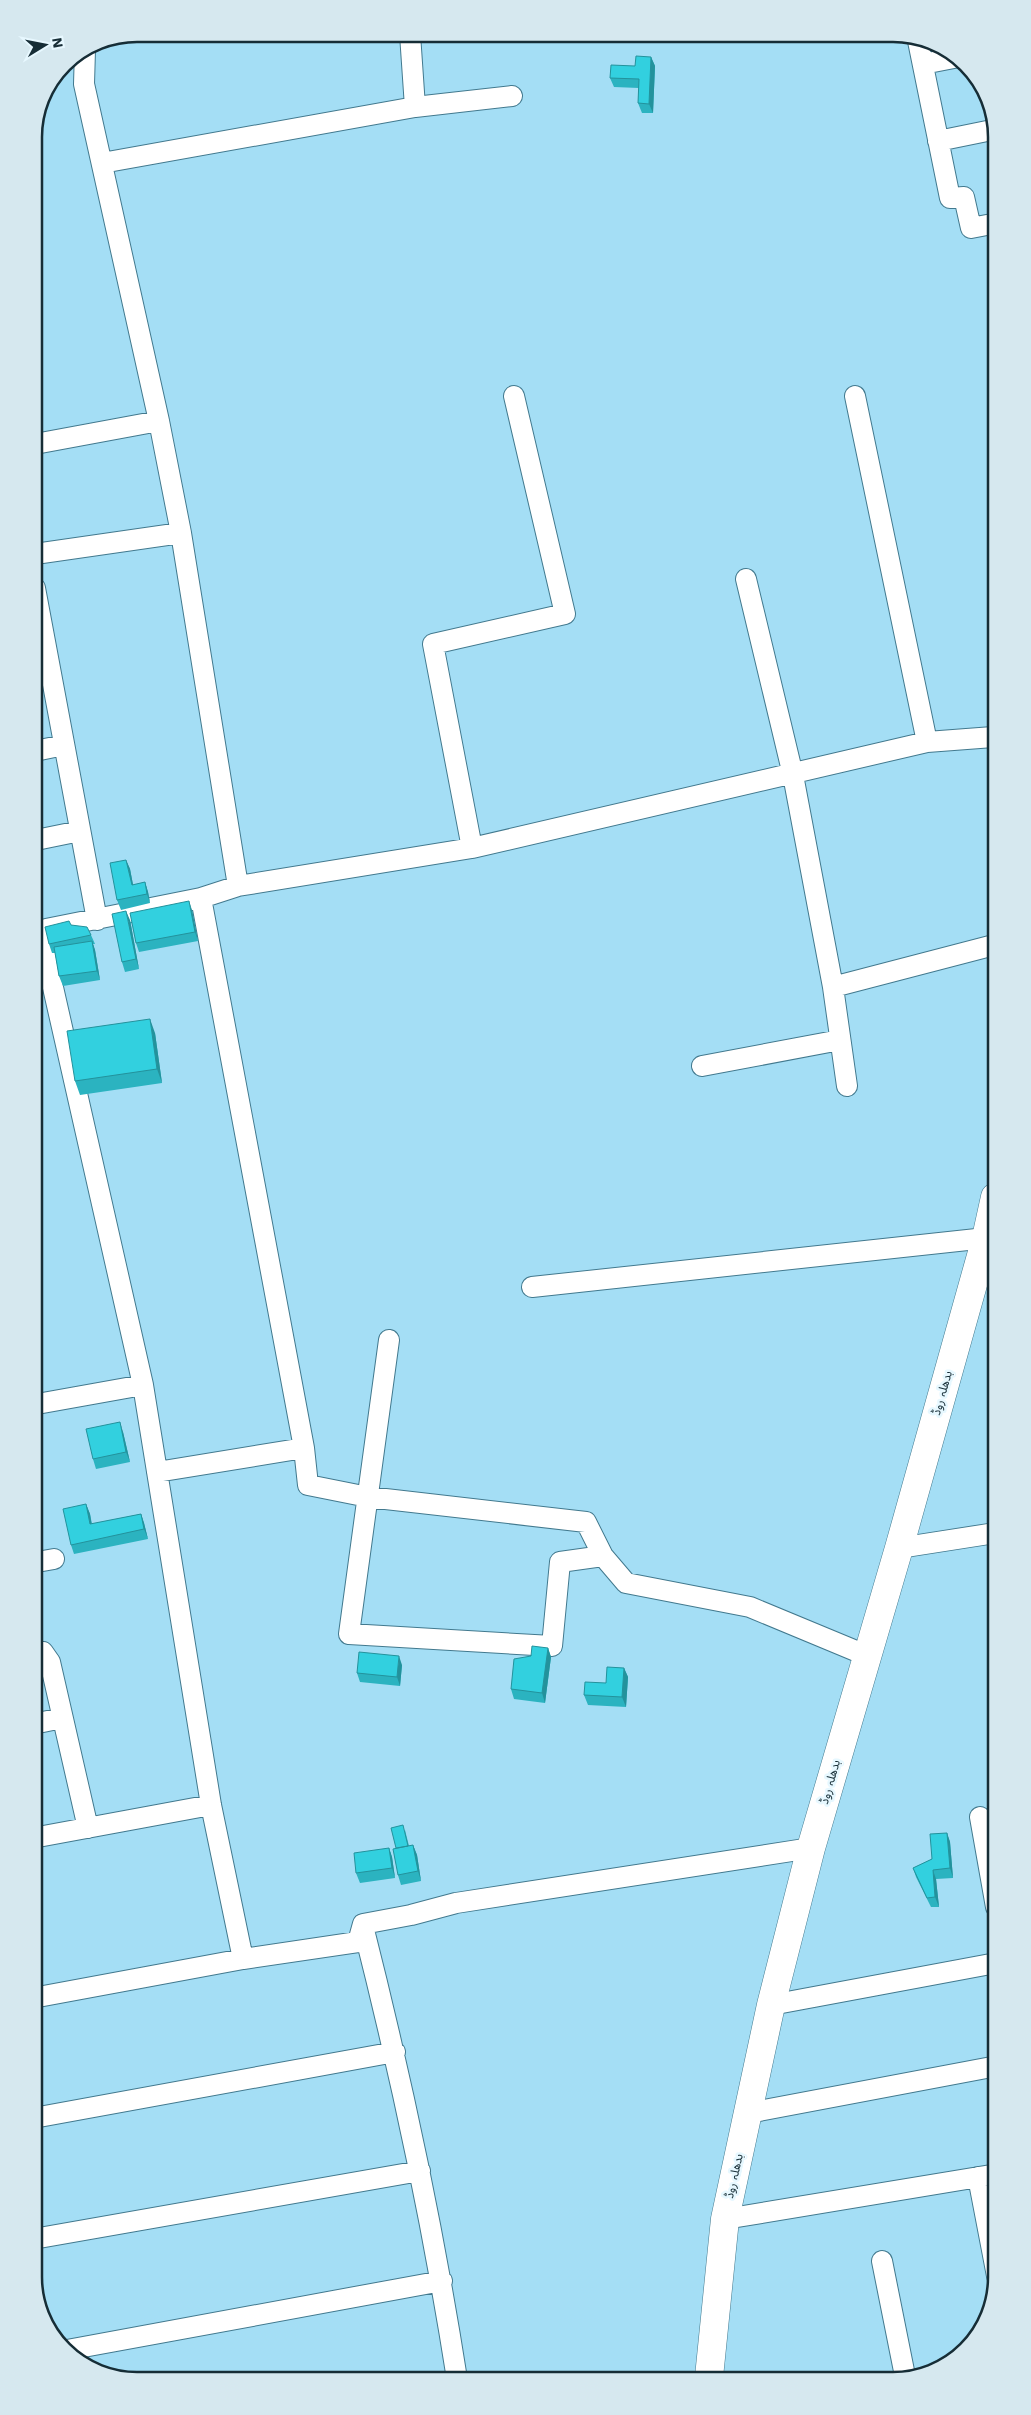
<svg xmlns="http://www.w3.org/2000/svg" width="1031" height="2415" font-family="'Work Sans','Noto Sans Arabic',sans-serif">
  <rect width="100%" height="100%" fill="#a4def5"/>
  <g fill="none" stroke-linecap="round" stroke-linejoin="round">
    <g stroke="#42798e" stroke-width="22">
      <path id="minor" d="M410 34 415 107
        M918 41 950 198 964 197 971 228 992 224
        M85 50 84 84 159 421 181 533 238 886
        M923 64 959 57
        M938 141 992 130
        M102 163 415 107 512 96
        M855 396 927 742
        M35 444 159 421
        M35 554 181 533
        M746 579 793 775 833 987 847 1086
        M35 588 97 920
        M35 751 64 745
        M36 840 80 831
        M472 848 433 644 565 614 514 396
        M201 898 304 1448 308 1485 368 1497 586 1522 603 1556 626 1583 750 1607 868 1656
        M46 929 201 898 238 886 472 848 927 742 993 737
        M40 930 143 1385 211 1805 243 1959
        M833 987 994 945
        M702 1066 840 1040
        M532 1287 986 1238
        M389 1340 349 1634 552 1646 560 1562 603 1556
        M37 1404 143 1385
        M157 1472 304 1448
        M899 1548 995 1533
        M37 1562 54 1559
        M38 1653 43 1652 50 1662 88 1828
        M38 1723 62 1718
        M980 1817 996 1907
        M38 1837 211 1805
        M363 1926C401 2076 433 2226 457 2379
        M38 1997 243 1959 358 1942 363 1924 411 1915 456 1903 811 1848
        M771 2005 996 1963
        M748 2113 997 2066
        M39 2117 395 2052
        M978 2177 997 2276
        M725 2219 997 2174
        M39 2238 420 2171
        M882 2261 905 2376
        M67 2350 442 2281"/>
    </g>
    <g stroke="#42798e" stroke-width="29">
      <path id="secondary" d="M709 2377 725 2219 771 2005 811 1848 899 1548 986 1238 995 1197"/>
    </g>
    <use href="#minor" stroke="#fff" stroke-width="20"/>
    <use href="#secondary" stroke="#fff" stroke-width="28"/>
  </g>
  <path fill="#2bb3c0" d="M651 57 655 66 653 113H642L638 103 639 88 614 87 610 78 635 66Z
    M126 860 130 869 133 885 145 882 148 892 150 903 121 910 117 900Z
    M192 910 198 941 139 952 136 943Z
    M130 920 139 969 125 972 122 962Z
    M71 925 91 935 95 944H93L95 950 100 980 63 986 59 976 55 953H52L49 944Z
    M155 1033 162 1083 80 1095 75 1081Z
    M123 1432 130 1462 96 1469 93 1459Z
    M86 1504 90 1514 92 1524 141 1514 144 1523 148 1539 74 1554 71 1545Z
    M548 1648 551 1657 545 1703 514 1699 511 1689 531 1656Z
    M402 1665 400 1686 360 1682 357 1673Z
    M624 1668 628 1677 626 1707 588 1705 584 1695 606 1683Z
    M405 1830 409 1846 413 1845 417 1855 421 1881 401 1885 398 1875Z
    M947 1833 950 1842 953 1878 936 1879 939 1907H931L916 1877 913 1868 932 1859Z
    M389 1848 392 1857 395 1878 360 1883 356 1873Z"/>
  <path fill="#23929c" d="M651 57 655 66 653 113 649 104Z
    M126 860 130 869 135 895 132 885Z
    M145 882 148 892 150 903 147 894Z
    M189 901 192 910 198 941 195 932Z
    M126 911 130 920 139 969 136 959Z
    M92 941 95 950 100 980 97 971Z
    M150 1019 155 1033 162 1083 157 1069Z
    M120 1422 123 1432 130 1462 126 1452Z
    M86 1504 90 1514 93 1534 90 1524Z
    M141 1514 144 1523 148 1539 144 1529Z
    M548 1648 551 1657 545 1703 542 1693Z
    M399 1656 402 1665 400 1686 397 1677Z
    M624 1668 628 1677 626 1707 622 1697Z
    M947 1833 950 1842 953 1878 950 1868Z
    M413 1845 417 1855 421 1881 418 1871Z
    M389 1848 392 1857 395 1878 392 1868Z
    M933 1870 936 1879 939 1907 935 1897Z"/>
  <path fill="#32d0df" stroke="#23929c" d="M636 56 651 57 649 104 638 103 639 79 610 78 611 65 635 66Z
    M126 860 132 885 145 882 147 894 117 900 110 863Z
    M189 901 195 932 136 943 130 913Z
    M126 911 136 959 122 962 112 914Z
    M69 921 71 925 87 927 91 935 49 944 45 927Z
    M92 941 97 971 59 976 54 947Z
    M150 1019 157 1069 75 1081 67 1031Z
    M120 1422 126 1452 93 1459 86 1429Z
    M86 1504 90 1524 141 1514 144 1529 71 1545 63 1509Z
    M532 1646 548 1648 542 1693 511 1689 514 1659 531 1656Z
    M359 1652 399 1656 397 1677 357 1673Z
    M607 1667 624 1668 622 1697 584 1695 585 1682 606 1683Z
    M403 1825 408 1846 396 1848 391 1828Z
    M947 1833 950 1868 933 1870 935 1897 927 1898 913 1868 932 1859 930 1834Z
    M413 1845 418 1871 398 1875 393 1849Z
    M389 1848 392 1868 356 1873 354 1853Z"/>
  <g text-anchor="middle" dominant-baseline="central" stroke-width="5" stroke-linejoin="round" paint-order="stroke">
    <g font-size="12" fill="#162d36" stroke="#e7f8ff">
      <text transform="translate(942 1393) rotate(-74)">بدھلہ روڈ</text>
      <text transform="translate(830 1782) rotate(-74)">بدھلہ روڈ</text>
      <text transform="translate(734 2176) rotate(-77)">بدھلہ روڈ</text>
    </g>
  </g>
  <path d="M0 0H1031V2415H0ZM137 42H893A95 95 0 0 1 988 137V2277A95 95 0 0 1 893 2372H137A95 95 0 0 1 42 2277V137A95 95 0 0 1 137 42Z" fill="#d6e8ef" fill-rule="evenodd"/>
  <path fill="none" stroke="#162d36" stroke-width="2.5" d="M137 42H893A95 95 0 0 1 988 137V2277A95 95 0 0 1 893 2372H137A95 95 0 0 1 42 2277V137A95 95 0 0 1 137 42Z"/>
  <g transform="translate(45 45) rotate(80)" stroke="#e7f8ff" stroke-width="4" paint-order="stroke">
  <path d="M0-4L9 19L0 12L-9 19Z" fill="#162d36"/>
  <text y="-8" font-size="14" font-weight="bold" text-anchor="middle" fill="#162d36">N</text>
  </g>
</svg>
